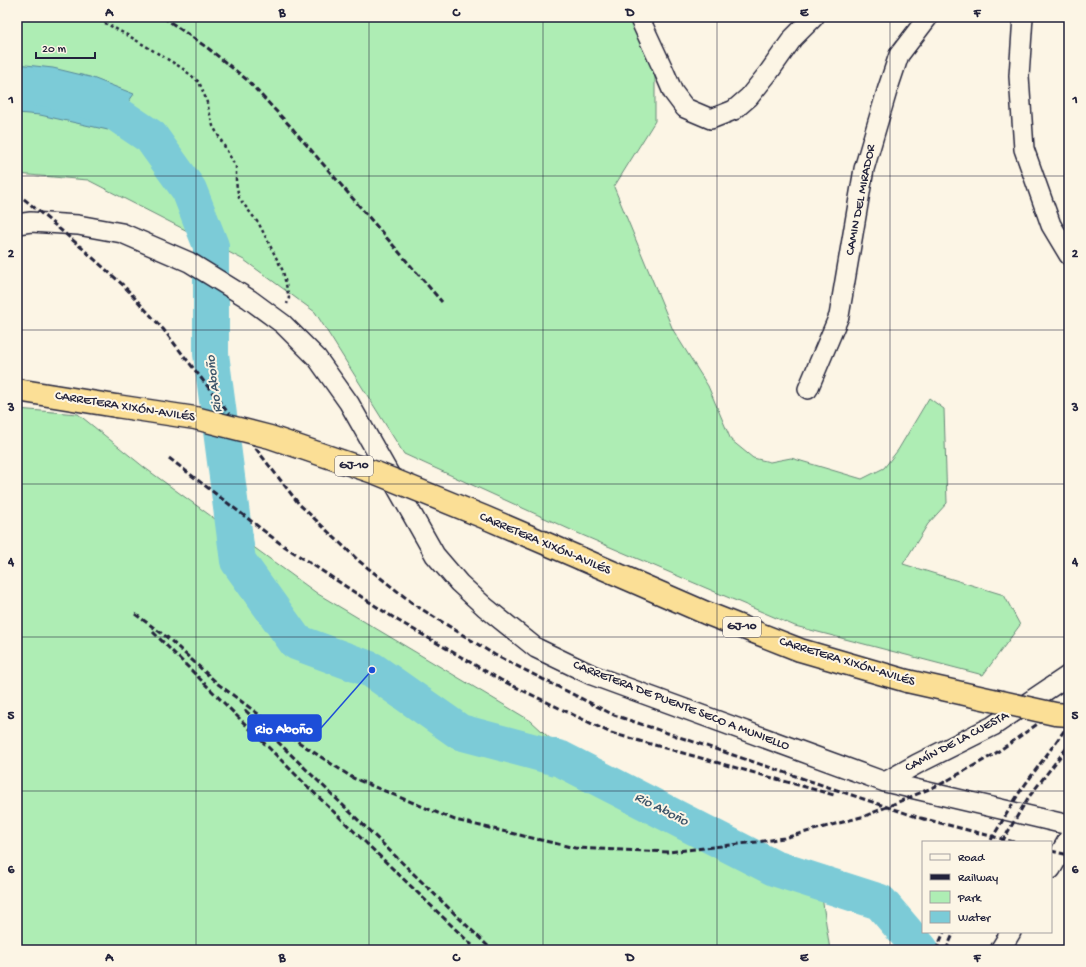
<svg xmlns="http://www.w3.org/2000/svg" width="1086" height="967" font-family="'Gochi Hand',sans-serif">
  <rect width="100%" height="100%" fill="#fcf5e5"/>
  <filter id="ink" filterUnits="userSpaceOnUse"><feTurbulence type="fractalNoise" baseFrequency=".025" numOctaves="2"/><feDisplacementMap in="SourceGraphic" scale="8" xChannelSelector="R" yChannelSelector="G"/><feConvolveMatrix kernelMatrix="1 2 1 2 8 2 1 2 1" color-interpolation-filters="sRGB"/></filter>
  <g filter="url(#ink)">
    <path fill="#aeedb4" stroke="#688878" d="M17 17H647L655 27V121L614 187 673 330 708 386 731 440 753 458 770 462 791 458 862 479 884 468 898 450 929 398 944 409 947 503 928 524 903 564 1004 595 1020 625 983 675 795 626 582 535 404 454 315 312 244 260 88 180 17 174Z
      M17 409 78 414 145 468 318 594 531 721 626 808 774 852 822 897 830 950H17Z"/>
    <path fill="#7bcbd7" stroke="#578799" d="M17 64 53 68 90 77 134 94 108 130 40 115 17 113Z"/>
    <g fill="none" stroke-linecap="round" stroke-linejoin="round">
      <path stroke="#7bcbd7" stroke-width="36" d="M17 87 50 89 105 106 151 137 189 190 211 246V354L238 561 296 642 372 670 460 732 561 759 774 868 880 902 921 950"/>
      <g stroke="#22223b" stroke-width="22">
        <path id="minor" d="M639 17 663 69 673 92 685 108 711 119 734 110 749 97 769 72 793 38 814 17
          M1023 17 1019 76 1024 149 1051 225 1069 255
          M17 224 31 222 78 225 122 233 189 262 249 299 283 324 317 358 349 403 435 555 459 583 485 607 536 648 592 675 885 782 1069 825
          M808 389 839 316 864 169 887 91 899 55 928 17
          M885 782 917 764 993 726 1069 675
          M1051 869 1069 838
          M1000 950 1011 932"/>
      </g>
      <g stroke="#22223b" stroke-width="25">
        <path id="highway" d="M17 390 116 406
          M582 559 706 613 800 650 907 681"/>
      </g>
      <path stroke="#22223b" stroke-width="2.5" stroke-dasharray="3 3" stroke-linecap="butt" d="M94 17 129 36 182 68 199 82 206 99 213 126 236 167V182L239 198 259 224 283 271 289 298 287 304"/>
      <use href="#minor" stroke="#fcf5e5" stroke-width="19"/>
      <use href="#highway" stroke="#fbdf96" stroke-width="22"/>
      <path stroke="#22223b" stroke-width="3" stroke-dasharray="6 3" stroke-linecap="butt" d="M163 17 209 49 246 79 292 128 442 302
        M17 193 82 248 124 286 163 329 299 504 359 561 415 605 495 655 614 715 926 820
        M169 458 281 544 397 620 501 680 611 733 834 795
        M135 614 168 638 218 684 277 728 353 778 455 820 575 848 668 852 757 842 784 838 865 816 941 784 993 755 1069 702
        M153 632 305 784 477 950
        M245 710 492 950
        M921 818 1014 842
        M991 840 1019 793 1069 724
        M1002 842 1028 798 1069 745
        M1051 851 1069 855
        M936 950 944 932
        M946 950 954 932"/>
      <g stroke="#22223b" stroke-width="25" stroke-linecap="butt">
        <path id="highway-bridge" d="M116 406 195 418 270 437 376 473 484 517 582 559
          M907 681 1055 714 1069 715"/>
      </g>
      <use href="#highway-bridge" stroke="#fbdf96" stroke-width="22"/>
    </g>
  </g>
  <path fill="none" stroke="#22223b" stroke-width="1" stroke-opacity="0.55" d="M196 17V950M369 17V950M543 17V950M717 17V950M890 17V950M17 176H1069M17 330H1069M17 484H1069M17 637H1069M17 791H1069"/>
  <g text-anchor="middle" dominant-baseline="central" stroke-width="4" stroke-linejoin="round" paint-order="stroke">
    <g fill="#fcf5e5" stroke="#63616e" stroke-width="1">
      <rect x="335" y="456" width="38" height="20" rx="3"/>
      <rect x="723" y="617" width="38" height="20" rx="3"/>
    </g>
    <g font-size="12" font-weight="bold" fill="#22223b">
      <text x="354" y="466">GJ-10</text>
      <text x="742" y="627">GJ-10</text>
    </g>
    <g font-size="13" fill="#22223b" stroke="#fcf5e5">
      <text transform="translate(861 200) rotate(-79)">CAMIN DEL MIRADOR</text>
      <text transform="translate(125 407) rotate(9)">CARRETERA XIXÓN-AVILÉS</text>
      <text transform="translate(545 544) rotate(23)">CARRETERA XIXÓN-AVILÉS</text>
      <text transform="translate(847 662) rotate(17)">CARRETERA XIXÓN-AVILÉS</text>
      <text transform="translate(681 706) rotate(21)">CARRETERA DE PUENTE SECO A MUNIELLO</text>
      <text transform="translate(957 742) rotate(-28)">CAMÍN DE LA CUESTA</text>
    </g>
    <g font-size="14" font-style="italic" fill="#3d556a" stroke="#fcf5e5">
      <text transform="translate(215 384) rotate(-97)">Rio Aboño</text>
      <text transform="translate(661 810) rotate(27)">Rio Aboño</text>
    </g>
  </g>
  <path fill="none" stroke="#1d4ed8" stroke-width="1.5" d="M372 670L321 728"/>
  <circle fill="#1d4ed8" stroke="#fcf5e5" stroke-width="1.5" cx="372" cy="670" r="4"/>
  <rect fill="#1d4ed8" stroke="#1d4ed8" stroke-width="1.5" x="248" y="715" width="73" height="26" rx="4"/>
  <g font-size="14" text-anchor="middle" font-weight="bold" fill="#fff">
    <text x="284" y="733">Rio Aboño</text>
  </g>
  <rect width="1086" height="967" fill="none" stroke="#fcf5e5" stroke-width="44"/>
  <rect x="922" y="841" width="130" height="92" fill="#fcf5e5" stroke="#a5a1a1"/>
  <rect x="930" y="854" width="20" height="6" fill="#fcf5e5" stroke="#a5a1a1"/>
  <text x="958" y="861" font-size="12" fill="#22223b">Road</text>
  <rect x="930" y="874" width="20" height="6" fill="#22223b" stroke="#a5a1a1"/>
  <text x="958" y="881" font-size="12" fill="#22223b">Railway</text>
  <rect x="930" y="891" width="20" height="12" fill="#aeedb4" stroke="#a5a1a1"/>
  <text x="958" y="901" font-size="12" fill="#22223b">Park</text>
  <rect x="930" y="911" width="20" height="12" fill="#7bcbd7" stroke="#a5a1a1"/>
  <text x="958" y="921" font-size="12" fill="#22223b">Water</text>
  <path d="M36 52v6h59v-6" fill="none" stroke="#22223b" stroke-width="2"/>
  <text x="42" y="52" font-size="12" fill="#22223b" stroke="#fcf5e5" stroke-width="3" paint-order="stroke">20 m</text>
  <rect x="22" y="22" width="1042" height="923" fill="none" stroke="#22223b" stroke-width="1.5"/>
  <g font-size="13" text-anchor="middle" font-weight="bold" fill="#22223b">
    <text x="109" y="16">A</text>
    <text x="282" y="16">B</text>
    <text x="456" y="16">C</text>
    <text x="630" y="16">D</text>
    <text x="804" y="16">E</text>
    <text x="977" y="16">F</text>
    <text x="11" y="103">1</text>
    <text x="1075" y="103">1</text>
    <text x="11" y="257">2</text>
    <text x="1075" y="257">2</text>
    <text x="11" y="411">3</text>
    <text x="1075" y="411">3</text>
    <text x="11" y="565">4</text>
    <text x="1075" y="565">4</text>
    <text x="11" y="719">5</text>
    <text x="1075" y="719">5</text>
    <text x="11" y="873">6</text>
    <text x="1075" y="873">6</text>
    <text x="109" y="961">A</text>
    <text x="282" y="961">B</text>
    <text x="456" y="961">C</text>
    <text x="630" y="961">D</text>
    <text x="804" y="961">E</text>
    <text x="977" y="961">F</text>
  </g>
</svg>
